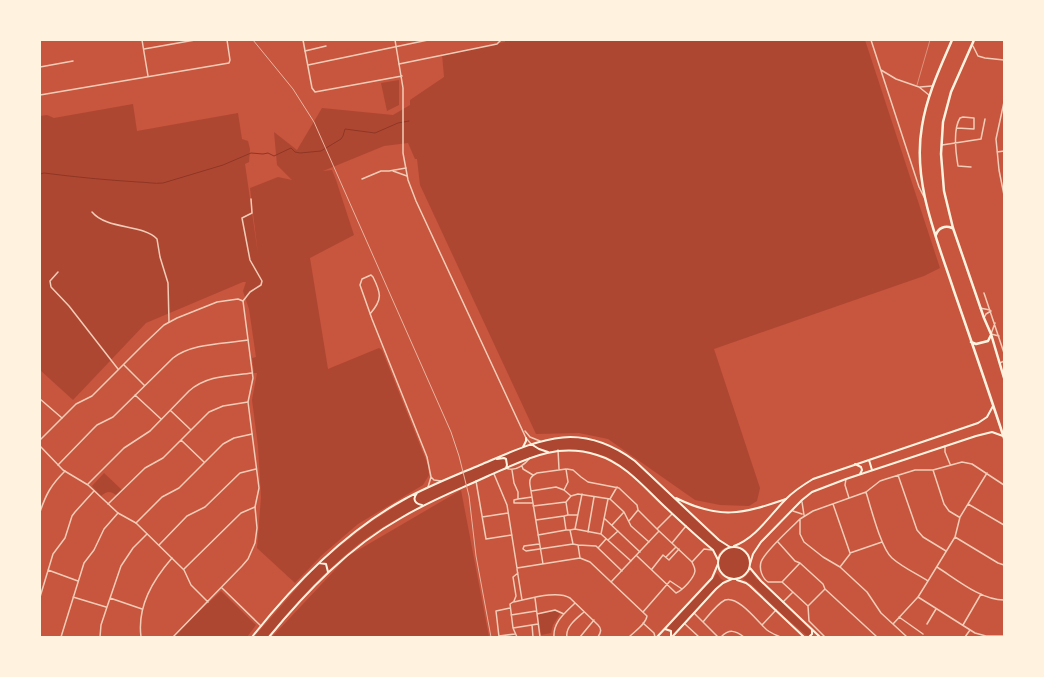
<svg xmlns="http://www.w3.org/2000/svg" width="1044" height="677" font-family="'DejaVu Sans',sans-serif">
  <rect width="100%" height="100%" fill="#c8553d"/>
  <path fill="#ae4732" d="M505 40H865L940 268 924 276 714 349 760 488 757 501 749 506 720 505 695 500 608 439 579 433 536 434 420 185 417 159H415L408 143 384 146 323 171 332 170 336 180 354 235 310 258 328 369 379 348 382 350 428 465 429 475 423 485 358 524 322 555 295 583 257 548 261 497 258 446 252 400 257 373H254L252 358 256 357 249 309 243 291 246 282H243L146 323 73 400 40 370V116L47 115 54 118 133 104 137 131 238 113 242 139 248 141 250 149 249 162 245 164 258 254 250 188 278 177 292 180 277 165 274 132 297 150 322 108 393 115 410 105V100L444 77 442 54 505 42Z
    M399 80V105L387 111 381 83Z
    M567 437 588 438 614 447 635 462 718 541 730 545 721 550 717 556C704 541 688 528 673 514 656 498 628 466 607 457 595 452 569 449 557 451 532 455 509 467 486 477 441 497 395 515 356 546 324 572 293 605 268 637H254L319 563 368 524 418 492 522 447 552 438Z
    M104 473 122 490 116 495C110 491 107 491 101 496L92 486Z
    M461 490 489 637H272L348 556Z
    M719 563a15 15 0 1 1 30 0a15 15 0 1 1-30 0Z
    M751 571 757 580 758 579 811 631 810 636 806 635 786 618 751 584 743 579Z
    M717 573 721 579 725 581 715 589 673 635 671 630 667 628 713 579Z
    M221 591 256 625 247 637H172Z
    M556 611 560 614 553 625 551 633 541 635 538 614Z"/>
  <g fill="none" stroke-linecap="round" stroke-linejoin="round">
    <path stroke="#8f3625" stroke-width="1" d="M40 174 44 173C75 177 106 180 138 182 146 182 154 184 163 183L223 165 251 153 263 154 268 153 274 156 291 148 295 152 300 153 321 151 341 139 343 136 345 129 375 133 398 123 409 121"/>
    <path stroke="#f1ccb7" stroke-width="0.5" d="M917 85 930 40"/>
    <path stroke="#f1ccb7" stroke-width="1.5" d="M142 40 148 76
      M973 46 978 56 985 58 1004 60
      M144 49 195 40
      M305 51 326 46
      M399 64 497 44 501 40
      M308 65 428 40
      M40 67 73 61
      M1004 102 996 139 999 170 1004 195
      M957 128 974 129V118L963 117 960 118C953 129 956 154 958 166L971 167
      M942 145 981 139 985 119
      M997 152 1004 151
      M393 171 407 176
      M362 179 381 171H389L406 168
      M92 212C107 230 143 224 157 239L160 257 168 283 169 322
      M58 272 50 281 51 287 69 306 118 369
      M984 293 1004 353
      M243 301 250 292 261 285 262 281 250 260 242 218 252 213 251 199
      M980 308 990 310
      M370 314C383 299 381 293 373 277L371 275 362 279 360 285 372 319 427 457 431 477 428 487
      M984 318 986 314 991 311
      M995 323 991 334 999 336
      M1000 363 1004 361
      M124 365 144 385
      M135 395 161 419
      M40 399 62 418
      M171 411 191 430
      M181 440 204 462
      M945 446V452L950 464
      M558 450 559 469
      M58 465 92 430 97 425 113 417 173 358C192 343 224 344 248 340
      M522 466 523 469 533 475
      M506 468C515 472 524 465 530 458
      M567 469 573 470 581 477 588 482 619 488 637 505 638 510 659 531 611 582
      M512 470 514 483 518 492V499L532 497
      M933 470 944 504 949 511 959 517
      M494 474 507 505 517 568 580 558 590 562 647 616C646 624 635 631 629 637
      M898 475 917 530 923 537 946 551
      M431 477 434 480 441 481
      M846 479 845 485 849 498
      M476 481 486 539 512 535
      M88 484 124 448 150 431 189 391C207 375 230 376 252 373
      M531 491 556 487 564 490
      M866 492C871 508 881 548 892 558 902 567 917 574 928 581
      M571 496 578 494 610 499 617 487
      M518 499 514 500V503H533
      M608 499 601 534 631 561
      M610 499 624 512 631 526 649 542
      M566 502 568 515 564 516 566 530H570L573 544 578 545 580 558
      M802 502 804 515
      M108 504 145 468 163 458 209 412 223 406 248 402
      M833 504 850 553 882 542
      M968 504 1004 525
      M533 506 566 502 571 496 564 490 568 482 566 469 537 473C531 476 529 479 530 485L543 564
      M793 511 802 514
      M40 512C46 494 51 485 65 471
      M569 515H577
      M482 517 508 513
      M605 519 640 552
      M800 519C791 528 765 551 761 562 759 569 762 578 768 582H782L808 606 809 621 825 637
      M536 520 564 516
      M629 521 638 510
      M136 523 162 497 179 488 223 444 234 438 252 434
      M612 525 624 512
      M575 529 582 494
      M657 529 672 514
      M570 530 575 529 601 534
      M588 532 594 497
      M538 535 566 530
      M955 537 998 563 1004 565
      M608 540 618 531
      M778 542 795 561 800 563 823 584 825 589 877 637
      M672 543 686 526
      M539 544 524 546 523 549 526 551 573 544
      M159 545 187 516 205 507 240 473 256 469
      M578 545 596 546 622 571
      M598 548 606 539
      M637 556 676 593C683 590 694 578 695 571 695 567 693 565 692 562L659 531
      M666 557 676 547
      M692 562 704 549 712 550
      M840 567 850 554
      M937 567C956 579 981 600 1004 600
      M184 569 241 513 255 507
      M517 569 522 600
      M652 569 663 555 669 560 679 549
      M48 570 78 581
      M782 582 800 563
      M40 597 53 554 65 538 72 516 75 512 94 491
      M73 597 106 607
      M918 597 975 633 986 636H1004
      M110 598 142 609
      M535 598 540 637
      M514 601 516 596 513 577 518 573
      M783 602 793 592
      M808 606 825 589
      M643 612 670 581 682 589
      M694 613 718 637
      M537 614 555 610 564 614
      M511 615 536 611
      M899 617 923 634
      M703 622C709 615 717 604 725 600 738 595 758 622 767 630 771 633 776 635 780 637
      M643 623 654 633 655 637
      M685 624 699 637
      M893 624 918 597 928 581 955 537 960 517 987 473
      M927 624 936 609
      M532 625 533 637
      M762 625 776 610
      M963 625 981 594
      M513 628 538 624
      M499 636 515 634
      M61 637 84 563 94 550 104 529 118 513
      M100 637 101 625 107 607 121 566 133 548 147 534
      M141 637C137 606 153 580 172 558
      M499 637 496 611 510 608
      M517 637 513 628 510 604 513 602C529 599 557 590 570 598L598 625C602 629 601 632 598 637
      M554 637C553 622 565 613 575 603
      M567 637C565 627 577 618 584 612
      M580 637 594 620
      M721 637C729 629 735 630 744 637
      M907 637 881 613 867 592 840 567 823 557 804 542 800 534V519L813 511 866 492 880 481 886 479 915 470H933L962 462 972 464 1004 485
      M965 637 970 630"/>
    <path stroke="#f1ccb7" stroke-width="1.5" d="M303 40 312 88 315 92 402 76
      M395 40 403 88V153L408 180 416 201 526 438 531 444
      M871 40 919 187 924 197
      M881 70 896 79 919 87 929 95
      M920 87 932 86
      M40 95 229 63 230 60 227 40
      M525 431 530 437 540 441
      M40 440 76 404 92 396 146 342 164 325 177 318 217 302 238 299 243 301 253 378 248 402 259 488 255 507 257 528 255 543 248 559 242 566 173 637
      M40 446 63 470 88 485 118 513 136 523 184 570 191 585 208 602
      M222 588 261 626"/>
    <path stroke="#fff3e0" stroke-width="2" d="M869 460 872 470
      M855 464 861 467 862 470 860 474
      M734 546C756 538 770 515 786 499 794 491 803 485 813 479L978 423 987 417 993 406
      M750 564 753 554 761 542 802 500 812 492 846 479 976 436 992 432 1003 436
      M665 629 671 631V637
      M657 637 712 578 718 564
      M672 637 716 589 723 583 732 579"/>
    <path stroke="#fff3e0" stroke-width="2" d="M531 444 539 449 548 452
      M523 447 526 441V438
      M497 459 504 458 506 459 507 465 506 468
      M417 493C412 499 415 504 422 505
      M676 498C720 520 742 514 786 499
      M718 563a16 16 0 1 1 32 0a16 16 0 1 1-32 0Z
      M319 563 326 564 328 572
      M750 568 761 581 820 637
      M737 580 746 583 750 586 804 637
      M252 637C294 584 343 533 403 500 428 486 454 476 480 465 539 440 578 419 635 461L719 540 730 547
      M269 637C306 592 349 547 401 518 429 501 458 490 488 476 525 460 556 442 597 455 624 463 644 487 664 506 680 521 696 536 713 550L718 560
      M809 637 812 634V630"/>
    <path stroke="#fff3e0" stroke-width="2.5" d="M952 40C940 68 927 95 922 126 912 182 937 239 954 291 971 340 988 389 1004 438
      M974 40 951 92 943 122 941 154 944 191 953 228 984 318 991 334 1004 378
      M936 235C938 228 945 225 952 228
      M971 342 976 344 988 341 991 335"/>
    <path stroke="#e9b49f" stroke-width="1" d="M253 40 293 89 314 122 451 432 459 456 469 496 476 556 491 637"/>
  </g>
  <rect width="1044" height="677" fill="none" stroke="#fff3e0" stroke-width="82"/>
</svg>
